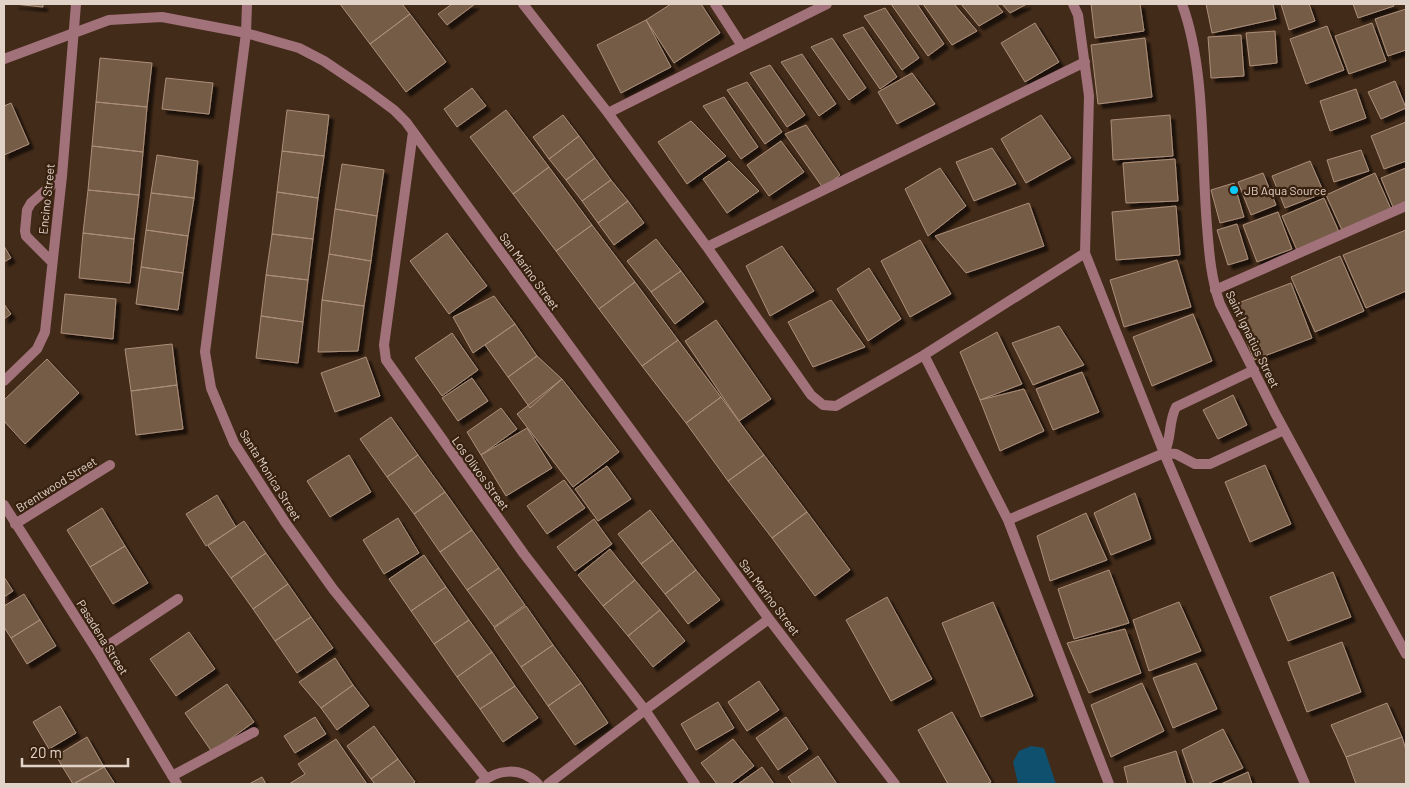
<svg xmlns="http://www.w3.org/2000/svg" width="1410" height="788" font-family="Barlow,sans-serif">
  <defs>
    <filter id="shadow"><feDropShadow dx="4.5" dy="4.5" stdDeviation="1" flood-color="#0009"/></filter>
  </defs>
  <rect width="100%" height="100%" fill="#432b19"/>
  <path fill="#10506f" d="M1031 746 1044 748 1056 784H1018L1013 762 1019 751Z"/>
  <path fill="#755b47" stroke="#ab8f7a" filter="url(#shadow)" d="M14 4H43V7Z
    M340 4H402L410 14 370 44Z
    M452 4H475L447 25 438 14Z
    M671 4H701L720 33 674 63 646 20Z
    M891 4H917L944 44 928 56Z
    M923 4H954L977 31 952 45Z
    M961 4H996L1003 12 979 26Z
    M1002 4H1027L1010 13Z
    M1091 4H1140L1144 31 1095 38Z
    M1206 4H1273L1276 19 1212 33Z
    M1281 4H1309L1315 21 1289 30Z
    M1353 4H1393L1394 6 1358 18Z
    M885 8 919 58 902 70 864 16Z
    M1406 9V50L1388 56 1375 19Z
    M410 14 446 62 406 92 370 44Z
    M646 20 671 67 621 93 597 45Z
    M1035 23 1059 62 1025 82 1001 43Z
    M1372 23 1386 61 1349 74 1335 36Z
    M1327 26 1344 70 1306 84 1290 39Z
    M863 27 897 77 880 89 843 35Z
    M1275 31 1277 63 1250 66 1246 33Z
    M1241 35 1244 76 1211 78 1208 37Z
    M832 38 866 88 849 100 811 47Z
    M1145 38 1152 97 1098 104 1091 45Z
    M802 54 836 104 819 116 781 62Z
    M100 58 152 63 147 107 96 102Z
    M770 65 805 115 787 127 750 73Z
    M912 73 935 104 897 124 878 92Z
    M166 78 213 83 209 114 162 109Z
    M1395 81 1406 108 1381 119 1368 92Z
    M747 82 782 132 765 144 727 90Z
    M472 88 486 106 457 127 444 109Z
    M1356 89 1366 118 1330 131 1320 101Z
    M724 97 758 147 741 159 703 106Z
    M96 102 147 107 143 152 92 146Z
    M11 103 29 144 4 155V106Z
    M287 110 329 115 324 156 282 151Z
    M506 110 549 167 513 194 470 137Z
    M563 115 579 136 549 159 533 137Z
    M1041 115 1071 158 1026 183 1001 139Z
    M1170 115 1173 156 1113 160 1111 120Z
    M691 121 726 156 687 184 658 142Z
    M1406 122V161L1384 169 1371 136Z
    M806 125 840 175 823 188 785 134Z
    M579 136 595 158 566 180 549 159Z
    M781 141 804 172 769 196 747 165Z
    M92 146 143 152 139 195 88 190Z
    M992 148 1016 184 974 201 956 162Z
    M1361 150 1369 171 1334 182 1327 160Z
    M282 151 324 156 318 198 277 192Z
    M157 155 198 161 194 198 151 193Z
    M595 158 611 180 582 201 566 180Z
    M1175 159 1178 201 1126 203 1123 163Z
    M729 161 759 191 727 213 703 179Z
    M1310 161 1324 193 1285 208 1272 176Z
    M342 164 384 170 377 216 335 209Z
    M549 167 592 225 556 251 513 194Z
    M940 168 966 206 928 236 905 189Z
    M1406 168V202L1393 207 1381 178Z
    M1263 173 1276 205 1251 215 1238 182Z
    M1375 173 1391 209 1342 230 1326 195Z
    M611 180 628 201 598 223 582 201Z
    M1234 183 1244 217 1220 223 1211 190Z
    M88 190 139 195 134 239 83 233Z
    M277 192 318 198 313 239 272 234Z
    M151 193 194 198 188 236 146 230Z
    M1324 198 1339 232 1297 250 1282 216Z
    M628 201 644 223 614 245 598 223Z
    M1029 203 1044 246 966 273 935 236Z
    M1176 206 1180 255 1116 260 1112 212Z
    M335 209 377 216 371 261 329 254Z
    M1278 212 1292 249 1257 262 1243 225Z
    M1237 224 1248 259 1228 265 1217 230Z
    M592 225 635 282 599 309 556 251Z
    M146 230 188 236 183 273 141 267Z
    M1406 230V291L1366 308 1343 255Z
    M83 233 134 239 130 283 79 278Z
    M447 233 487 286 449 314 410 261Z
    M272 234 313 239 308 280 266 275Z
    M656 239 681 271 651 292 627 261Z
    M920 240 951 294 910 317 881 261Z
    M4 246 11 258 4 262Z
    M782 246 814 291 770 316 746 266Z
    M329 254 371 261 364 306 322 300Z
    M1340 256 1364 311 1315 332 1291 277Z
    M1177 260 1191 307 1124 327 1110 280Z
    M141 267 183 273 178 310 136 304Z
    M869 268 901 319 868 341 837 289Z
    M681 271 704 302 675 324 651 292Z
    M266 275 308 280 303 322 261 316Z
    M635 282 678 340 642 366 599 309Z
    M1291 283 1312 338 1254 360 1233 305Z
    M65 294 116 299 113 339 61 333Z
    M494 296 515 324 473 353 453 317Z
    M322 300 364 306 358 351 318 352Z
    M831 300 865 347 813 367 788 322Z
    M4 304 11 314 4 319Z
    M1193 314 1212 361 1152 386 1133 337Z
    M261 316 303 322 298 363 256 358Z
    M716 320 771 399 739 421 685 341Z
    M515 324 537 356 508 377 485 345Z
    M1059 326 1084 365 1033 385 1012 343Z
    M997 332 1022 384 980 400 960 352Z
    M452 333 478 370 442 396 415 358Z
    M678 340 721 397 686 423 642 366Z
    M172 344 177 385 131 391 125 349Z
    M537 356 562 379 530 408 508 377Z
    M366 357 380 396 335 412 321 373Z
    M47 359 79 393 25 444 4 421V400Z
    M1082 372 1099 412 1053 430 1036 389Z
    M472 378 488 401 458 421 442 398Z
    M562 379 619 452 573 487 517 414Z
    M177 385 183 429 136 435 131 391Z
    M1024 389 1044 431 1000 451 980 400Z
    M1233 395 1247 425 1218 439 1203 410Z
    M721 397 764 455 728 481 686 423Z
    M501 408 517 429 481 455 467 432Z
    M391 417 418 455 387 477 360 439Z
    M527 428 552 468 506 496 481 455Z
    M349 455 371 492 330 517 307 481Z
    M418 455 445 492 414 514 387 477Z
    M764 455 807 512 772 538 728 481Z
    M1265 465 1291 524 1250 542 1225 482Z
    M607 466 631 499 598 521 575 489Z
    M564 480 585 508 547 534 527 506Z
    M445 492 472 530 440 552 414 514Z
    M1135 493 1151 539 1111 555 1094 513Z
    M217 495 236 527 206 546 186 514Z
    M102 508 125 546 90 567 67 530Z
    M650 510 673 540 641 564 618 534Z
    M807 512 850 570 815 596 772 538Z
    M1086 513 1107 560 1050 581 1037 536Z
    M398 518 419 553 384 574 363 540Z
    M594 519 612 544 575 571 557 547Z
    M244 521 266 553 231 578 208 546Z
    M472 530 499 568 467 590 440 552Z
    M673 540 696 570 665 594 641 564Z
    M125 546 148 583 113 604 90 567Z
    M610 549 635 580 603 606 578 575Z
    M266 553 288 584 253 609 231 578Z
    M424 555 446 587 411 611 389 579Z
    M499 568 525 605 494 627 467 590Z
    M696 570 720 600 688 624 665 594Z
    M1109 570 1129 623 1074 639 1058 589Z
    M1333 572 1351 617 1288 641 1270 597Z
    M4 577 13 591 4 597Z
    M635 580 660 610 628 636 603 606Z
    M288 584 311 617 275 641 253 609Z
    M446 587 469 620 434 644 411 611Z
    M24 594 40 620 11 638 4 627V606Z
    M887 597 932 679 891 701 846 620Z
    M993 602 1033 696 981 717 942 623Z
    M1179 602 1201 651 1149 671 1133 620Z
    M526 606 553 645 521 667 494 628Z
    M660 610 685 641 653 667 628 636Z
    M311 617 333 648 297 673 275 641Z
    M40 620 56 646 27 664 11 638Z
    M469 620 492 652 457 677 434 644Z
    M1125 629 1141 673 1089 693 1067 643Z
    M189 632 215 669 176 696 150 659Z
    M1342 642 1361 692 1307 712 1288 662Z
    M553 645 581 683 548 706 521 667Z
    M492 652 515 686 480 709 457 677Z
    M335 658 353 685 321 708 299 682Z
    M1196 663 1217 709 1173 728 1153 678Z
    M759 681 779 710 747 731 728 702Z
    M581 683 608 723 575 745 548 706Z
    M1142 683 1164 731 1111 757 1091 705Z
    M227 684 254 722 212 752 185 713Z
    M353 685 369 706 337 730 321 708Z
    M515 686 538 718 503 742 480 709Z
    M718 702 734 728 696 750 681 724Z
    M1387 703 1402 737 1346 757 1331 725Z
    M60 706 76 733 49 749 33 722Z
    M952 712 991 782 986 784H948L918 730Z
    M315 717 326 734 295 753 284 736Z
    M786 717 808 749 778 770 756 738Z
    M374 726 398 759 371 779 347 746Z
    M1223 729 1243 768 1207 784H1194L1182 750Z
    M87 737 104 767 73 784 56 756Z
    M1402 737 1406 750V784H1356L1346 757Z
    M336 739 367 784H289L305 774 298 764Z
    M733 739 754 766 730 784H717L701 763Z
    M1176 751 1186 784H1128L1124 767Z
    M818 756 837 784H793L788 777Z
    M398 759 415 782 412 784H375L371 779Z
    M104 767 115 784H74Z
    M762 767 774 784H738Z
    M1248 772 1252 784H1221Z
    M262 777 266 784H249Z"/>
  <g fill="none" stroke-linecap="round" stroke-linejoin="round">
    <path stroke="#a2727b" stroke-width="10" d="M247 4 246 33 205 352 211 388 234 443 285 522 333 589 486 778
      M523 4 608 113 707 247 811 395 823 405 836 406 924 355 1008 520 1109 784
      M715 4 742 46 827 4
      M1073 4 1078 15 1089 96 1085 253 1164 453 1305 784
      M4 59 109 20 162 17 246 33 299 48 324 61 367 90 394 110 406 122 769 619 895 784
      M608 113 742 46
      M413 132 384 345 386 360 524 554 645 710 695 784
      M707 247 1085 62
      M52 262 26 236 25 231 27 210 31 203 62 176
      M1215 290 1406 206
      M924 355 1085 253
      M4 381 37 349 45 332 62 176 76 4
      M1164 453C1172 439 1168 422 1176 407L1254 370
      M4 505 98 652 177 784
      M1008 520 1164 453 1176 454 1195 464H1210L1284 430
      M15 524 110 465
      M98 652 178 599
      M172 776 254 732
      M480 784C497 768 522 767 538 784
      M548 784 645 710 769 619"/>
    <path stroke="#a2727b" stroke-width="10" d="M1182 4C1206 69 1201 156 1207 226 1209 252 1211 279 1220 304L1275 413 1406 654"/>
  </g>
  <circle fill="#0acafa" stroke="#38210f" stroke-width="2" cx="1234" cy="190" r="5"/>
  <g text-anchor="middle" dominant-baseline="central" stroke-width="4.5" stroke-linejoin="round" paint-order="stroke">
    <g font-size="12" fill="#e2d3c8" stroke="#38210f" text-anchor="start">
      <text x="1244" y="190">JB Aqua Source</text>
    </g>
    <g font-size="12" fill="#e2d3c8" stroke="#38210f">
      <text transform="translate(46 199) rotate(-84)">Encino Street</text>
      <text transform="translate(530 271) rotate(54)">San Marino Street</text>
      <text transform="translate(1253 339) rotate(64)">Saint Ignatius Street</text>
      <text transform="translate(481 473) rotate(54)">Los Olivos Street</text>
      <text transform="translate(271 475) rotate(58)">Santa Monica Street</text>
      <text transform="translate(56 484) rotate(-32)">Brentwood Street</text>
      <text transform="translate(770 597) rotate(53)">San Marino Street</text>
      <text transform="translate(103 637) rotate(58)">Pasadena Street</text>
    </g>
  </g>
  <rect width="1410" height="788" fill="none" stroke="#e2d3c8" stroke-width="10"/>
  <path d="M22 758v8h106v-8" fill="none" stroke="#e2d3c8" stroke-width="2.5"/>
  <text x="30" y="758" font-size="15" fill="#e2d3c8" stroke="#38210f" stroke-width="4" paint-order="stroke">20 m</text>
</svg>
